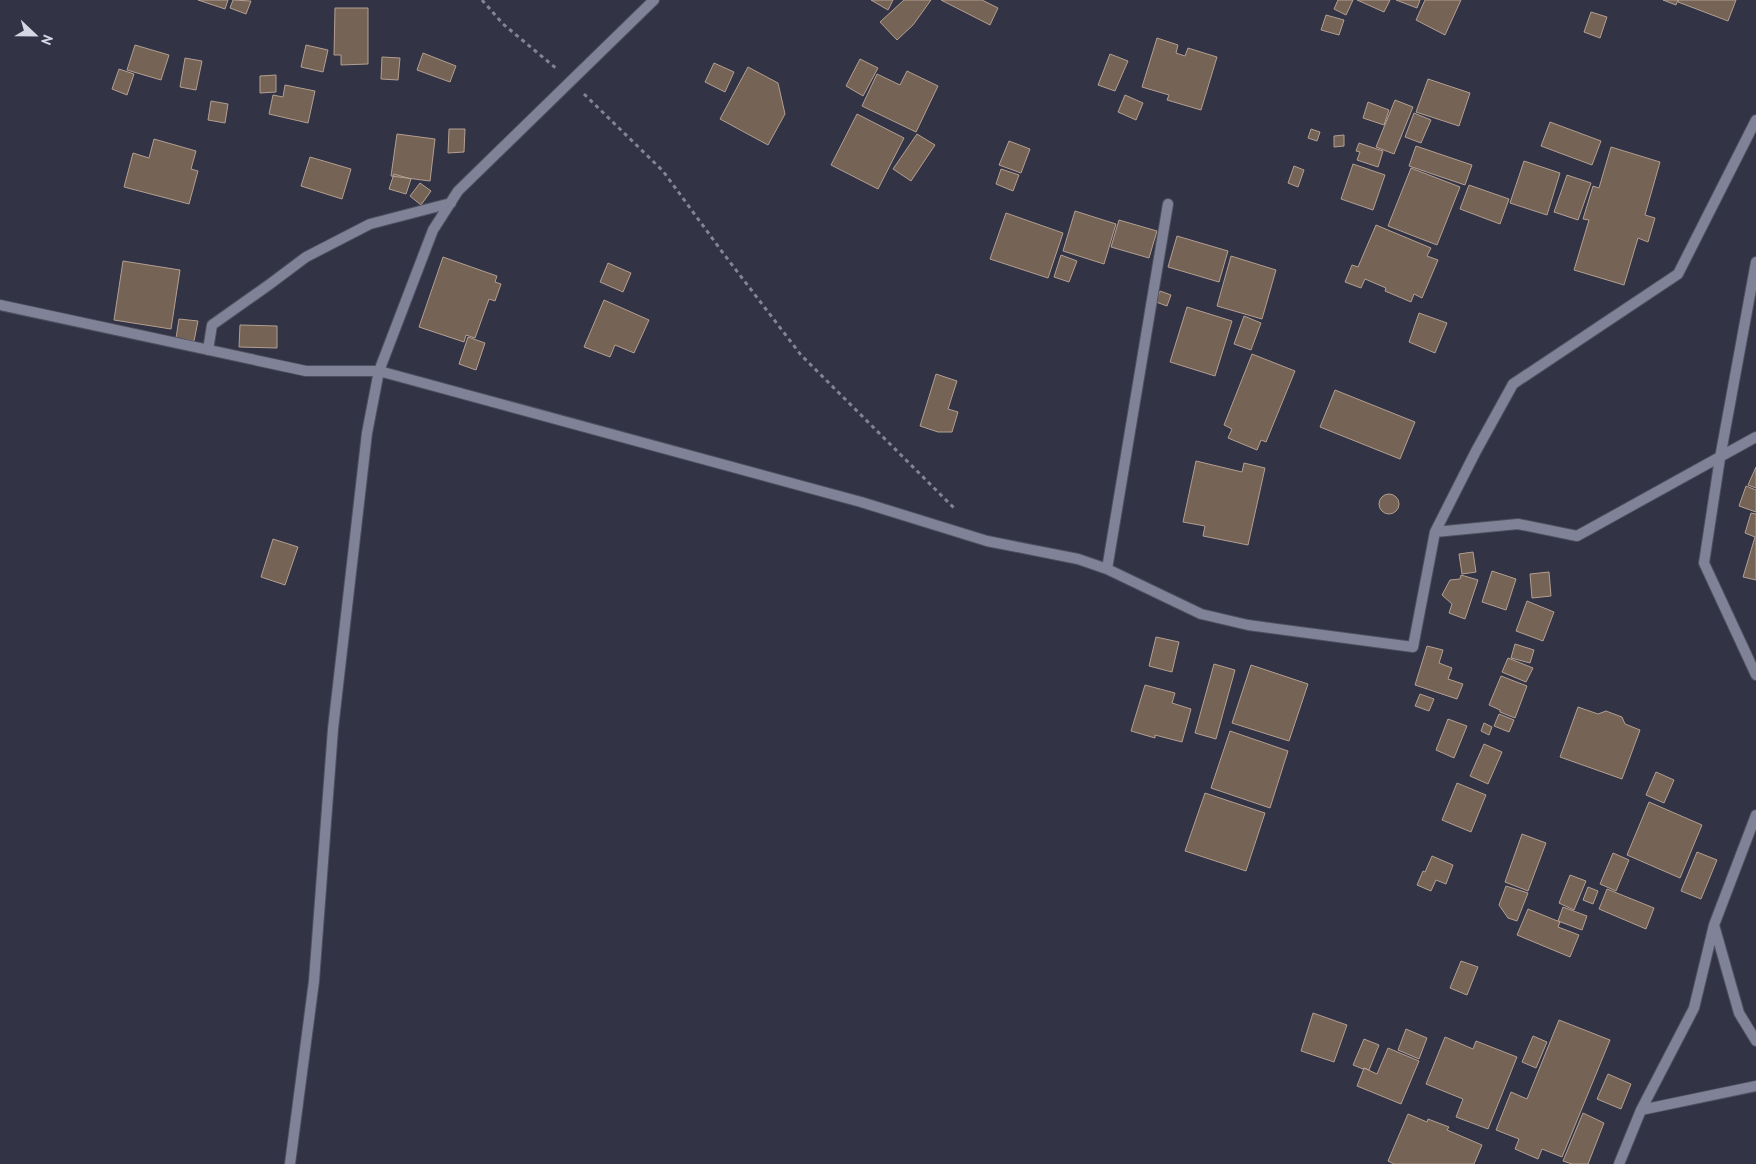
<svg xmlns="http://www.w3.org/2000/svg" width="1756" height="1164" font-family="'PT Sans',sans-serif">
  <rect width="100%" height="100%" fill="#323446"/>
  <path fill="#756355" stroke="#b39f91" d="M198 0H228L225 9Z
    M233 0 251 1 246 14 230 8Z
    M871 0H893L888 10Z
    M904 0H931L913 25 897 40 880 22Z
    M941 0H982L998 8 990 25Z
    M1338 0H1353L1346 15 1334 9Z
    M1357 0H1390L1384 12Z
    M1396 0H1420L1417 8Z
    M1425 0H1461L1445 35 1416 20Z
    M1663 0H1678L1676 5Z
    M1678 0H1736L1728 21 1678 2Z
    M335 8H368V64L341 65V55H334Z
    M1591 12 1607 17 1600 38 1584 32Z
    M1326 15 1344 20 1339 35 1321 30Z
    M1157 38 1178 45 1176 53 1185 56 1188 48 1217 57 1201 110 1167 100 1169 95 1142 87Z
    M135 45 169 55 161 80 127 70Z
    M306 45 328 50 323 72 301 67Z
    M423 53 456 66 450 82 417 70Z
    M1110 54 1128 61 1115 91 1098 85Z
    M382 57 400 58 398 80 381 79Z
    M185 58 202 61 196 90 180 87Z
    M860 59 878 68 863 96 846 86Z
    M714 63 734 72 725 92 705 82Z
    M748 67 778 83 785 114 768 145 720 119Z
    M119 69 134 74 127 95 112 89Z
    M907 71 938 86 916 132 862 106 877 74 900 85Z
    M276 75V92L260 93V76Z
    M1428 79 1470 93 1459 126 1416 112Z
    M285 85 315 91 308 123 269 114 273 95 283 97Z
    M1125 95 1143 103 1136 120 1118 112Z
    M1395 100 1413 107 1394 154 1376 147Z
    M211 101 228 104 225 123 208 120Z
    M1368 102 1389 110 1384 125 1363 118Z
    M1414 113 1431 120 1421 143 1405 137Z
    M857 114 904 138 878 189 831 165Z
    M1550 122 1601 141 1592 165 1541 146Z
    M449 129H465L464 152 448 153Z
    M1311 129 1320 132 1317 141 1308 138Z
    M397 134 435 139 430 181 391 176Z
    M917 134 935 145 911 181 893 169Z
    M1344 135V146L1334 147V136Z
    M154 139 196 151 191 169 198 171 189 204 124 187 133 153 149 158Z
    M1009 141 1030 149 1021 173 999 165Z
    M1359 143 1383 151 1378 167 1357 160 1360 152 1356 151Z
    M1416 146 1472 165 1465 185 1409 166Z
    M1611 147 1660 162 1645 215 1655 218 1648 242 1638 238 1624 285 1574 270 1589 220 1583 219 1593 186 1599 188Z
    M310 157 351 169 342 199 301 186Z
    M1524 161 1560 173 1547 215 1510 203Z
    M1353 164 1385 175 1373 210 1341 199Z
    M1294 166 1304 170 1298 187 1288 183Z
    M1411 168 1460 187 1437 245 1388 226Z
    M1001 169 1019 175 1013 191 996 184Z
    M394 174 411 179 406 194 389 189Z
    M1567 175 1591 183 1578 220 1554 212Z
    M420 183 431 191 421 205 410 196Z
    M1469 185 1509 199 1500 224 1460 209Z
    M1075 211 1116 224 1104 264 1063 251Z
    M1006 213 1063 233 1048 278 990 259Z
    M1119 220 1157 231 1149 258 1111 247Z
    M1376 225 1431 248 1427 256 1438 260 1422 298 1414 294 1411 302 1385 291 1386 288 1365 279 1361 288 1345 282 1352 265 1358 267Z
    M1177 236 1228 251 1219 282 1168 267Z
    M1061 255 1077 261 1069 282 1054 277Z
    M1231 256 1276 270 1262 319 1217 306Z
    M443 257 497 276 495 282 501 284 495 301 489 299 475 338 466 335 464 342 419 327Z
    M123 261 180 270 171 329 114 320Z
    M608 263 631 273 623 292 600 282Z
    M1160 291 1171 295 1167 306 1156 302Z
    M604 300 649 320 634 353 615 345 610 357 584 347Z
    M1187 307 1232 321 1215 376 1170 362Z
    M1419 313 1447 323 1435 353 1409 342Z
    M1244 316 1261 323 1251 350 1234 344Z
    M179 319 198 321 194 341 176 338Z
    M240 325 277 326V348L239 347Z
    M468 337 485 343 476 370 459 364Z
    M1252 354 1295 371 1266 442 1261 440 1257 450 1228 438 1232 429 1224 425Z
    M936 374 957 381 948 409 958 412 952 432H938L920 426Z
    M1335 390 1415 422 1400 459 1320 427Z
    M1196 461 1242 472 1244 463 1265 468 1248 545 1203 536 1205 526 1183 522Z
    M1756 467V488L1748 485Z
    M1746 486 1756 490V512L1739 506Z
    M1379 504a10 10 0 1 1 20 0a10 10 0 1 1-20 0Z
    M1751 513 1756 514V580L1743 577 1755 537 1745 533Z
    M273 539 298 547 285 585 261 577Z
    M1473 552 1476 572 1462 574 1459 554Z
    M1492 571 1516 579 1506 610 1482 602Z
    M1549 572 1551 596 1532 598 1530 574Z
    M1461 575 1478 580 1465 619 1449 613 1452 604 1442 595 1450 580 1460 579Z
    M1527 601 1554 612 1543 641 1516 631Z
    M1156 637 1179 642 1172 672 1149 666Z
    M1515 644 1534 650 1530 663 1511 658Z
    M1427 646 1443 650 1439 663 1452 668 1448 679 1463 684 1457 699 1415 685Z
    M1508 658 1533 668 1526 682 1502 672Z
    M1214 664 1235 670 1216 739 1195 733Z
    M1251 665 1308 684 1289 741 1232 723Z
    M1501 676 1527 686 1515 718 1500 712V710L1489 705Z
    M1145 685 1175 693 1172 703 1191 709 1182 742 1155 735V738L1131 731Z
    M1420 694 1434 699 1429 711 1415 706Z
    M1578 707 1598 714 1606 711 1622 717 1625 724 1640 730 1622 779 1560 757Z
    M1499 714 1514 720 1509 732 1494 726Z
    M1448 719 1467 726 1454 758 1436 750Z
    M1484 723 1492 727 1489 735 1481 731Z
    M1230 731 1288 751 1270 808 1211 788Z
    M1484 744 1502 752 1488 784 1470 776Z
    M1656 772 1674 780 1664 803 1646 795Z
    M1457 783 1486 795 1471 832 1442 820Z
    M1205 793 1265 813 1246 871 1185 851Z
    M1649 802 1702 825 1680 878 1627 855Z
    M1522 834 1546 843 1528 891 1505 882Z
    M1697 852 1717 860 1701 899 1681 891Z
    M1613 853 1629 860 1616 891 1600 884Z
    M1432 856 1453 865 1446 884 1436 880 1431 891 1417 885 1423 871 1425 872Z
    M1570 875 1586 881 1574 910 1559 903Z
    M1506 886 1528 893 1517 921 1508 918 1499 905Z
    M1588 887 1598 891 1593 904 1583 900Z
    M1607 889 1654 908 1646 929 1599 909Z
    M1563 907 1587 916 1582 930 1558 921Z
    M1528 909 1560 922 1558 927 1579 935 1570 957 1517 935Z
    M1461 961 1478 967 1467 995 1450 988Z
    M1313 1013 1347 1025 1334 1062 1301 1051Z
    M1559 1020 1610 1040 1562 1157 1542 1149 1538 1159 1515 1149 1519 1139 1496 1130 1511 1092 1527 1099Z
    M1406 1029 1427 1038 1419 1059 1398 1050Z
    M1533 1036 1547 1042 1536 1068 1522 1062Z
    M1445 1037 1473 1049 1476 1041 1517 1057 1488 1129 1456 1117 1463 1099 1426 1084Z
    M1364 1039 1379 1045 1369 1070 1364 1068 1363 1069 1353 1065Z
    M1388 1048 1419 1061 1401 1104 1357 1086 1364 1068 1377 1074Z
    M1608 1074 1631 1084 1621 1109 1597 1099Z
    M1583 1113 1604 1123 1588 1164H1572L1563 1161Z
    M1408 1114 1427 1122 1428 1119 1449 1127 1447 1130 1482 1145 1474 1164H1394L1388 1161Z"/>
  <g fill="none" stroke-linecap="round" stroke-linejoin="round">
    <g stroke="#4f505f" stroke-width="12">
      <path id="street" d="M1756 262 1720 458 1704 563 1756 675
        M0 305 306 371H379L861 502 987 541 1078 559 1107 569 1201 614 1248 625 1413 647 1435 532 1476 451 1513 384 1678 274 1756 120
        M208 350 212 325 270 284 306 257 370 224 451 203
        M1435 532 1518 524 1577 536 1756 437
        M1107 569 1168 204
        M1714 925 1739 1013 1756 1041
        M1641 1110 1756 1086
        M290 1164 314 981 333 729 367 433 379 371 433 230 458 191 654 0
        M1619 1164 1641 1110 1694 1008 1714 925 1756 815"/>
    </g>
    <path stroke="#848594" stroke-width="3" stroke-dasharray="4 4" stroke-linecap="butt" d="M482 0 503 24 557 69
      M584 94 663 171 723 253 801 355 955 509"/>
    <use href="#street" stroke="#808398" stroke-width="10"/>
  </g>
  <g transform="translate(35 35) rotate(112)" stroke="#323446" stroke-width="4" paint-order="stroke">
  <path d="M0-4L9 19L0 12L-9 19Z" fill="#d6d7e3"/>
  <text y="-8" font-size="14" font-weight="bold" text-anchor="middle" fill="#d6d7e3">N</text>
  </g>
</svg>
